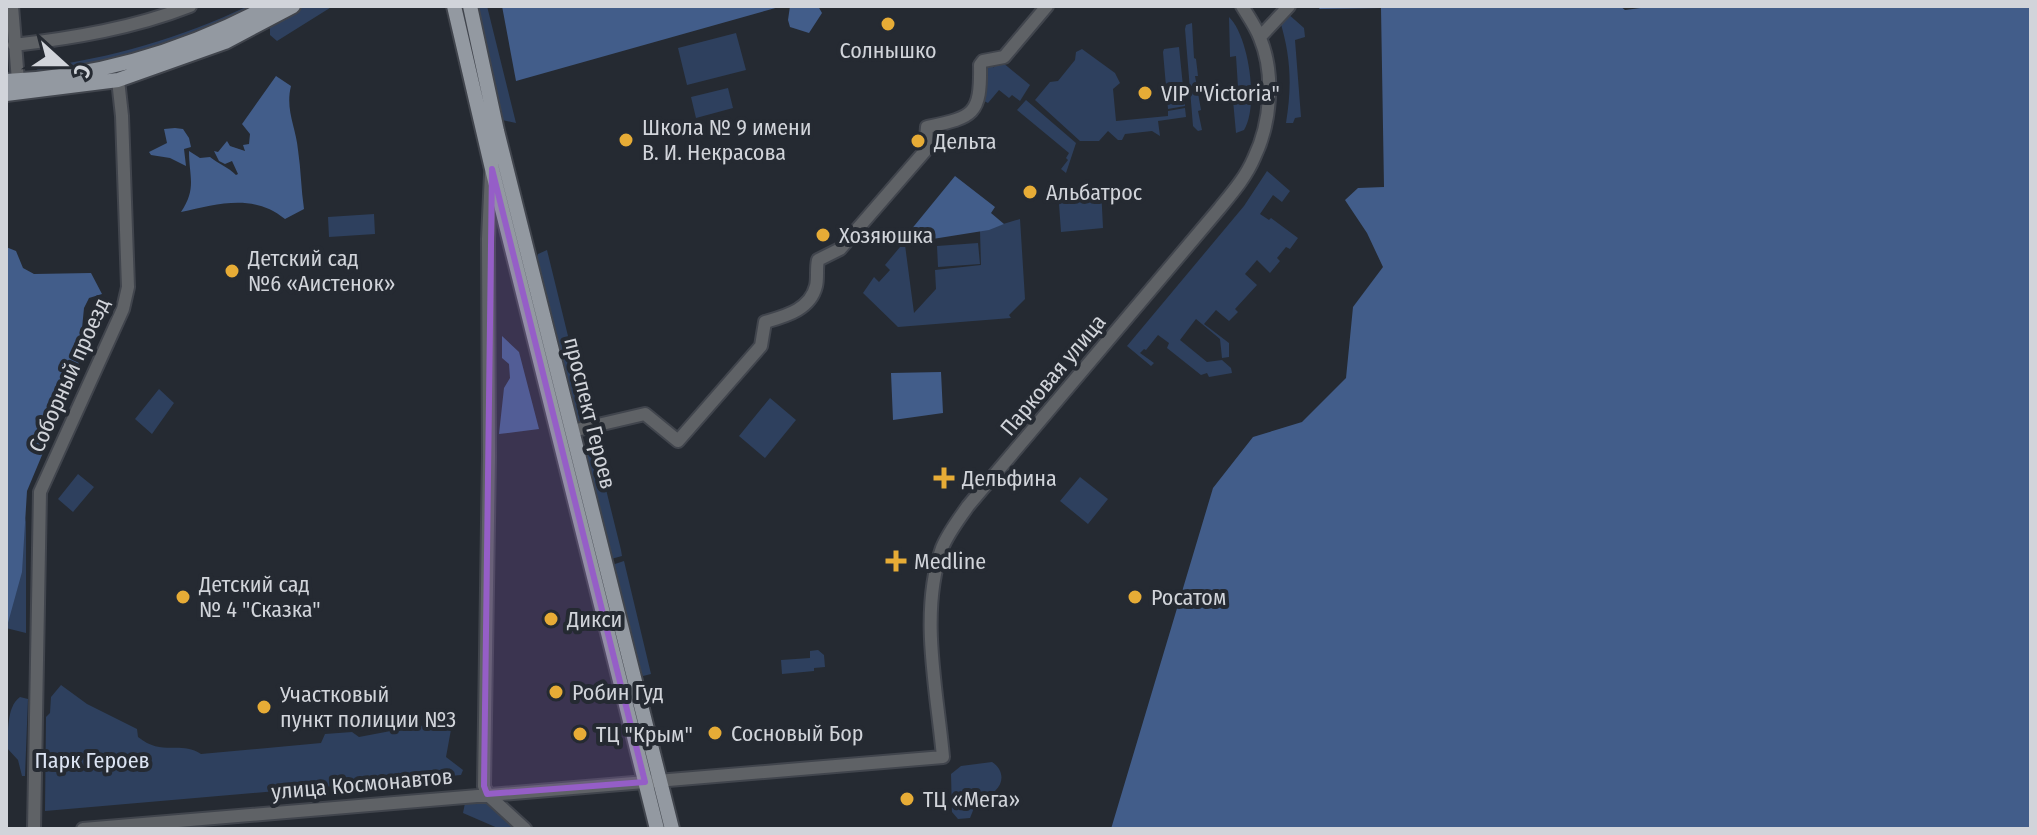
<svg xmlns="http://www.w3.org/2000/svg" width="2037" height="835" font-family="'Fira Sans Condensed',sans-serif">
  <rect width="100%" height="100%" fill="#252a32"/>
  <path fill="#2e405e" d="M248 6H260L218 27 115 61 38 74 37 68C111 58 181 38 248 6Z
    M303 6H333L277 41 270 35V26L273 23Z
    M475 6H487L516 123 502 120Z
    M1287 13 1304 28 1305 37 1295 40 1301 117 1295 118 1293 123H1286C1292 86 1291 57 1280 21Z
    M1229 17C1249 36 1259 106 1244 130L1236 133 1232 89 1238 87 1236 56 1230 57Z
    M1192 23 1194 58 1196 59 1198 76H1195L1201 110 1198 111 1202 130 1198 131 1193 126 1185 29 1186 25Z
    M736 33 746 70 687 85 678 48Z
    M1179 47 1185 106 1168 109 1163 52 1164 49Z
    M1082 49 1115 73 1120 83 1113 89 1116 121 1168 116V111L1185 108 1186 117 1158 121 1160 136 1152 131 1125 134 1122 140H1118L1108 131 1099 141H1080L1035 100 1050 82 1058 81 1075 60 1076 52Z
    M998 59 993 68 999 62H1002L1030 85 1020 101 1012 95 1009 98 999 90 988 103 984 101 986 66Z
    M728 88 733 108 696 118 691 97Z
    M1026 100 1076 143 1066 173 1061 169 1068 160 1066 158 1069 153 1017 110Z
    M1267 171 1290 191 1282 202 1273 195 1260 214 1269 220 1271 218 1298 238 1290 249 1286 247 1277 258 1280 261 1270 273 1257 260 1245 274 1257 285 1235 309 1238 312 1229 321 1216 310 1204 324 1229 343V357L1222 358 1220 339 1196 319 1180 340 1207 362 1222 360 1231 368 1232 373 1209 377 1207 373 1201 375 1167 348 1169 343 1158 335 1146 350 1144 349 1140 353 1154 363 1151 366 1127 346 1244 206Z
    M1101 187 1103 228 1061 232 1058 190Z
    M374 214 375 234 329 237 328 217Z
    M1020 219 1025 299 1009 315 1011 318 898 327 863 293 874 277 879 282 890 270 885 265 900 247 905 245 914 313 936 289 935 270 981 265 980 231Z
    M978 243 980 264 938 267 937 246Z
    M547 250 589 422 579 421 576 416 536 259 538 254Z
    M159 389 174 403 152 434 135 419Z
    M770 398 796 420 765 458 739 436Z
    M591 454 598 457 621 550 622 556 611 559 585 455Z
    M78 474 94 487 73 512 58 499Z
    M1080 477 1108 499 1088 524 1060 501Z
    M21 501 26 522V633L6 628Z
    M624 561 651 674 643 676 636 660 612 565Z
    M818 650 824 655 825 667 814 668V671L782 674 781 660 810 658V651Z
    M61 685 87 704 137 729 138 737C163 757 179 740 201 754L321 743 325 734 352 732 359 737 417 726 452 724 446 757 463 770 461 775 45 811 46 717 50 713 51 697Z
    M20 697 28 699 25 776H22L18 760 6 747C10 734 5 708 20 697Z
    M992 762C1003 769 1005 782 995 791H989L976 803 970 818 958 819 952 812 951 774 961 766Z
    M466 798 488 804 521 829H500L463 813Z"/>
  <path fill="#425d8a" d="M502 6H777L779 7 516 81Z
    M790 6H818L822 13 809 33 790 27 788 20Z
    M1321 6H1620L1625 10 1656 6H2031V829H1111L1213 488 1253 437 1302 422 1346 378 1353 307 1383 267 1367 233 1345 200 1358 188 1384 187 1381 8 1319 9Z
    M276 76 291 86C285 110 296 127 298 150 301 170 301 189 304 209L285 219C253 193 218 204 181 212 197 188 189 177 189 151L200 158 210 157C219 164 228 167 236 175L238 174 232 161 225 164 219 161 214 151 218 152 227 141 230 146 245 151 243 145 249 144 250 134 242 124Z
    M175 128 183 129 189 138 191 147 184 149 186 166 170 158 151 155 149 152 167 143 164 129Z
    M955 176 995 207 991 213 1004 224 989 230 920 241 910 231Z
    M6 247 16 251 23 268 34 274 91 273 102 294 89 298 84 308 78 369 27 491 22 572 6 630Z
    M502 336 519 352 539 429 499 434 504 388 510 378 509 364 502 358Z
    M941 372 943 413 893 420 891 373Z"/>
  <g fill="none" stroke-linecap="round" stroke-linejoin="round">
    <g stroke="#41454d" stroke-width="16">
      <path id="minor" d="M12 6 18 81
        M1260 37 1289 6
        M14 45C74 38 134 28 190 6
        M491 174 488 239 489 456 484 786 487 794 525 829
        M572 431 645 414 678 441 761 346 765 322C785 316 810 310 816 286 818 278 816 269 818 260L840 249 925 151 927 127C973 117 981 116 980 65L983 61 1004 57 1047 6
        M34 829 40 492 123 309 128 287 122 116 118 80
        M83 829 943 757C937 690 919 613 942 548 948 533 959 519 968 506L1219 209C1232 193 1246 177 1254 158 1271 123 1275 74 1260 38 1256 27 1248 16 1242 6"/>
    </g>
    <g stroke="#41454d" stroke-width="18">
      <path id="major" d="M454 6 492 169 657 829
        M470 6 497 131 672 829
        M6 81C98 77 188 49 269 6
        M6 94 118 80 225 42 293 6"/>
    </g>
    <use href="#minor" stroke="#5f6266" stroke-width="12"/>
    <use href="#major" stroke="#9399a1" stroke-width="14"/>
  </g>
  <path fill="#955ec7" fill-opacity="0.2" stroke="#955ec7" stroke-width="6" stroke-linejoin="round" d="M492 169 645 782 487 794 484 786Z"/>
  <g fill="#e7ac36" stroke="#252a32" stroke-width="3">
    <circle cx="888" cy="24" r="8"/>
    <circle cx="1145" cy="93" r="8"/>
    <circle cx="626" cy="140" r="8"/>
    <circle cx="918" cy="141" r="8"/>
    <circle cx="1030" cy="192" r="8"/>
    <circle cx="823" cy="235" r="8"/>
    <circle cx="232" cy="271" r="8"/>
    <path d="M940 466h8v8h8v8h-8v8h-8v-8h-8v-8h8z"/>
    <path d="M892 549h8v8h8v8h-8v8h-8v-8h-8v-8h8z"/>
    <circle cx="183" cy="597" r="8"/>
    <circle cx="1135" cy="597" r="8"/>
    <circle cx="551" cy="619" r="8"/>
    <circle cx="556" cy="692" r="8"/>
    <circle cx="264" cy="707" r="8"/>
    <circle cx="715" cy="733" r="8"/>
    <circle cx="580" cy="734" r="8"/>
    <circle cx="907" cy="799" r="8"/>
  </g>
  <g text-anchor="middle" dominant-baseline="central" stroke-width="8" stroke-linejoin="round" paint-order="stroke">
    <g font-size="22" fill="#d1d4da" stroke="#252a32" text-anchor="start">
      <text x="888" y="50" text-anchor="middle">Солнышко</text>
      <text x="1161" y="93">VIP "Victoria"</text>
      <text x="642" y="127">Школа № 9 имени<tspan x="642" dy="25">В. И. Некрасова</tspan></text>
      <text x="934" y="141">Дельта</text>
      <text x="1046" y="192">Альбатрос</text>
      <text x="839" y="235">Хозяюшка</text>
      <text x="248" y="258">Детский сад<tspan x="248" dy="25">№6 «Аистенок»</tspan></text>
      <text x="962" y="478">Дельфина</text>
      <text x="914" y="561">Medline</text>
      <text x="199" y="584">Детский сад<tspan x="199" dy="25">№ 4 "Сказка"</tspan></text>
      <text x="1151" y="597">Росатом</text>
      <text x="567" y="619">Дикси</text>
      <text x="572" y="692">Робин Гуд</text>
      <text x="280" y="694">Участковый<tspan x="280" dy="25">пункт полиции №3</tspan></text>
      <text x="731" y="733">Сосновый Бор</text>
      <text x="596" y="734">ТЦ "Крым"</text>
      <text x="923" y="799">ТЦ «Мега»</text>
    </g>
    <g font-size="22" fill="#d1d4da" stroke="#252a32">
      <text transform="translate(69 375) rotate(-66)">Соборный проезд</text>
      <text transform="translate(1053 375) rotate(-50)">Парковая улица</text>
      <text transform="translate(590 413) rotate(76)">проспект Героев</text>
      <text transform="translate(362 784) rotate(-5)">улица Космонавтов</text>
    </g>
    <g font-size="22" fill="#dce4f3" stroke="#252a32">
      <text x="92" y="760">Парк Героев</text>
    </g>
  </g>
  <rect width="2037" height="835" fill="none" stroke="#d1d4da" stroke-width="16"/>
  <g transform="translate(64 64) rotate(111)" stroke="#252a32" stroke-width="6" paint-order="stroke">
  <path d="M0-6L14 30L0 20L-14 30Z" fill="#d1d4da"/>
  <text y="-12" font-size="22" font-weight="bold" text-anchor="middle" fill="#d1d4da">С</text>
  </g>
</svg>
